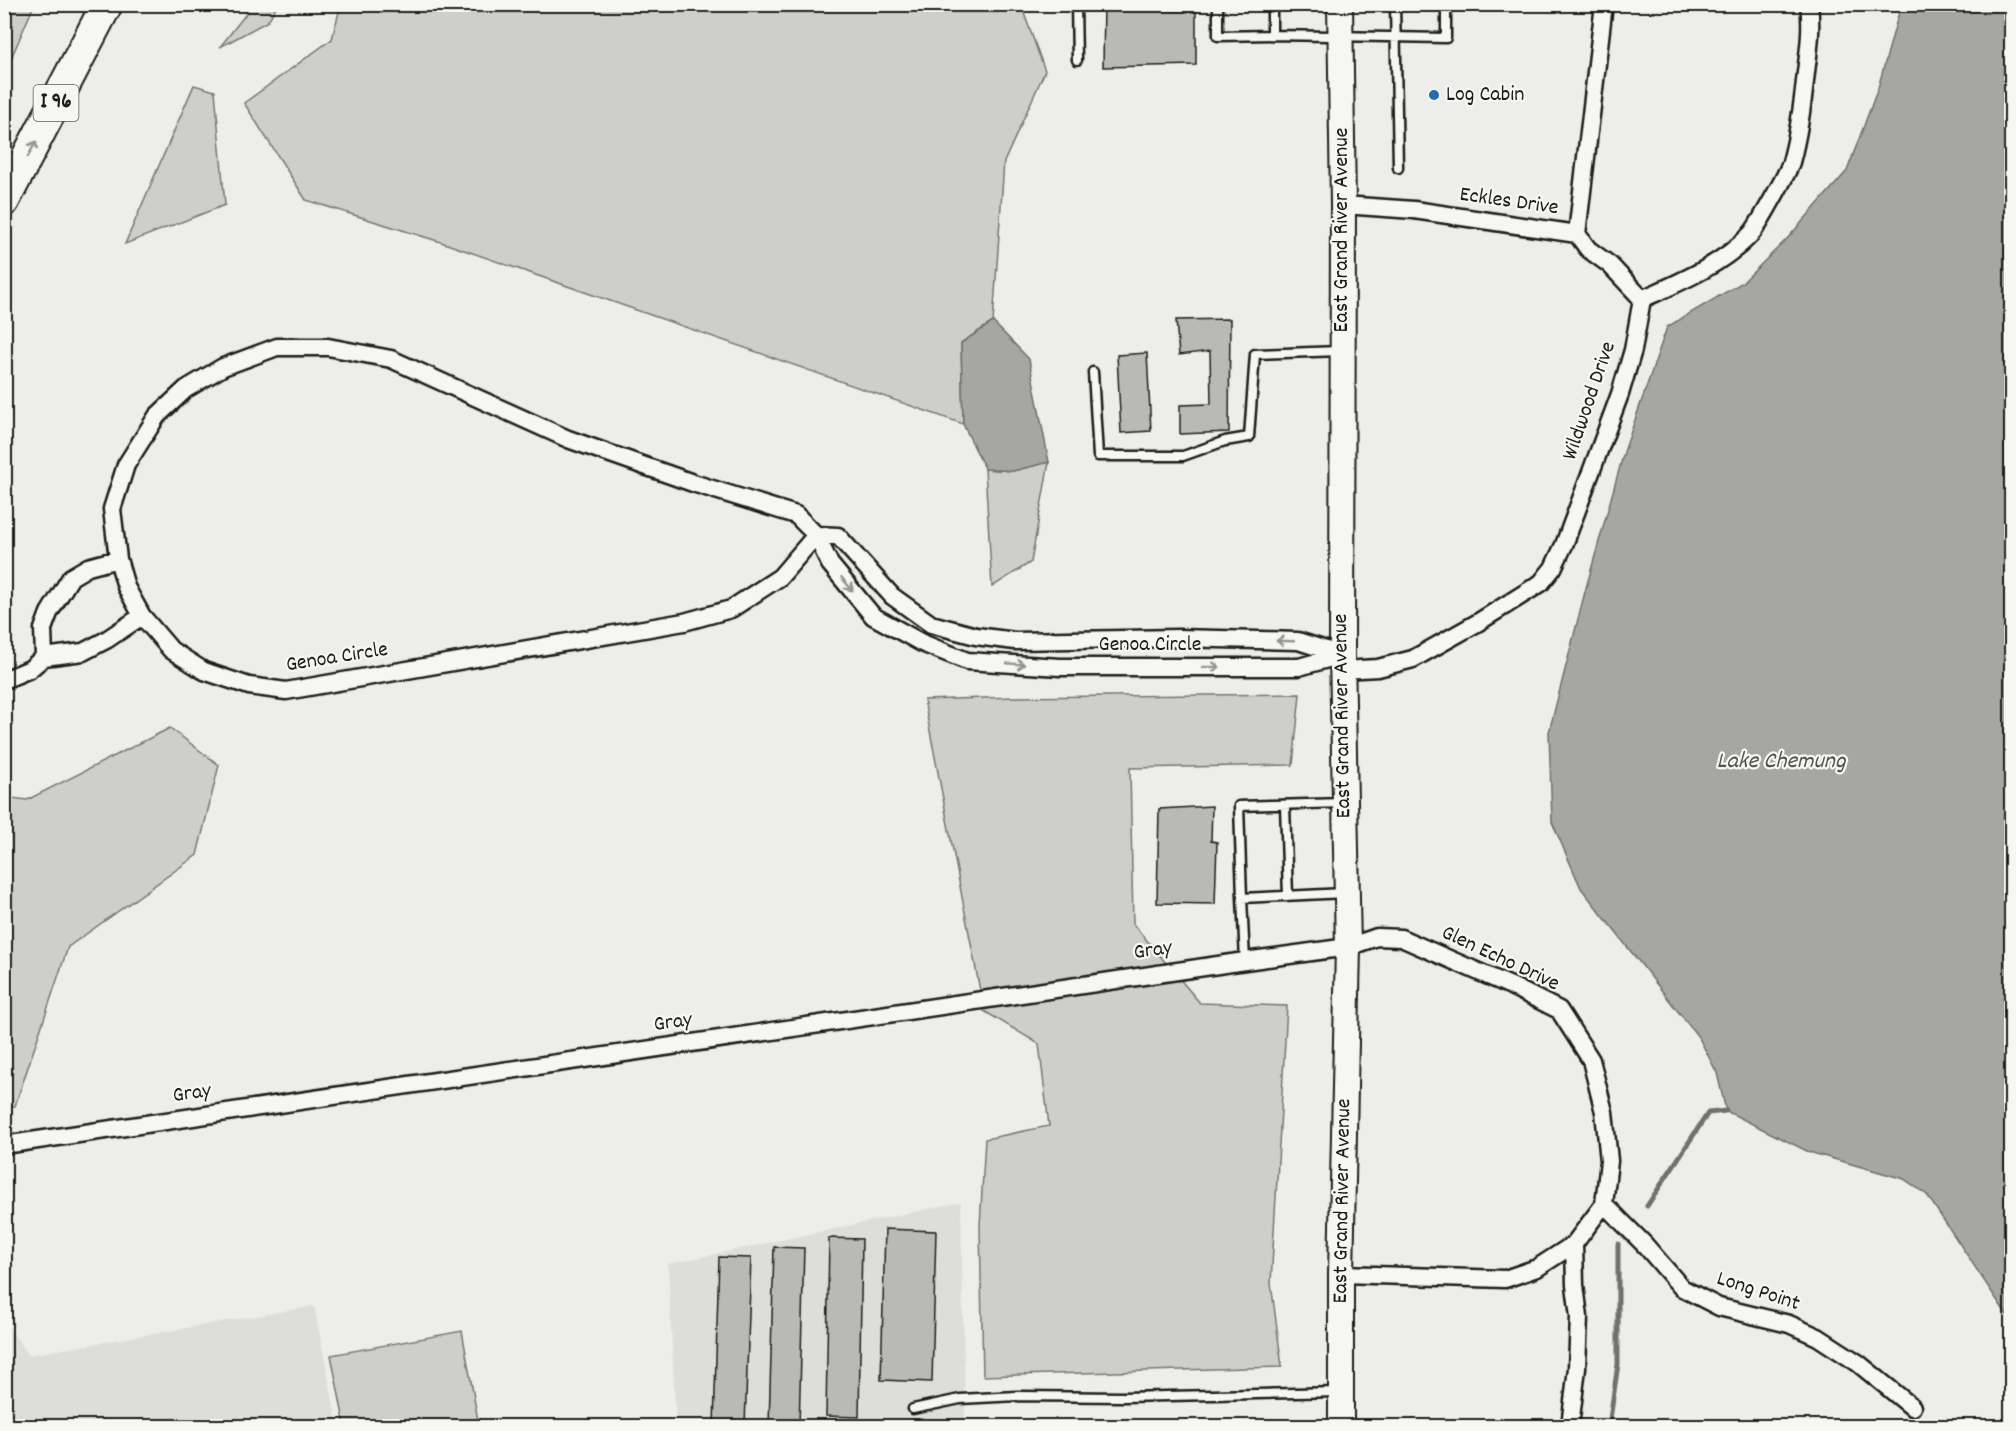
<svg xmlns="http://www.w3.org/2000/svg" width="2016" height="1431" font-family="Dekko,sans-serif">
  <rect width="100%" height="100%" fill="#edede9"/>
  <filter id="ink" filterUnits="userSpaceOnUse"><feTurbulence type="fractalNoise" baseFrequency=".0167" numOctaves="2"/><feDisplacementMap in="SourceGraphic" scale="12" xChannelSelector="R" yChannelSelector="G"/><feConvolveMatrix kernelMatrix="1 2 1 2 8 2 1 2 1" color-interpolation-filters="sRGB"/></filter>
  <g filter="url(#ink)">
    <path fill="#ddddda" d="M961 1202 965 1424 1130 1426H676L668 1264Z
      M314 1306 338 1426H5V1322L29 1355Z"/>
    <path fill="#cececb" stroke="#757574" stroke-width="1.5" d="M341 4 1021 5 1045 71 1004 162 993 322 961 343 963 424 444 243 306 200 244 103 332 39Z
      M4 5H34L9 63 5 64Z
      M250 5H277L268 21 220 47 245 15Z
      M194 85 215 91 225 205 125 244Z
      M1049 462 1031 562 992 587 985 469 1013 471Z
      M1300 694 1293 765 1130 768 1133 924 1200 1003 1287 1006 1271 1283 1282 1367 983 1376 980 1226 985 1139 1049 1126 1039 1044 984 1011 924 700 1015 697Z
      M170 728 219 765 197 855 68 947 15 1106 5 1107V797L27 800Z
      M462 1331 479 1426H345L331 1355Z"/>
    <path fill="#a6a6a3" stroke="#6f6f6d" stroke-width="1.5" d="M1901 5H2011V1321L1927 1195 1904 1179 1809 1152 1726 1111 1717 1073 1699 1038 1581 888 1552 822 1549 732 1586 588 1624 452 1667 327 1743 282 1786 240 1847 171 1878 88Z
      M993 322 1029 359 1049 462 1013 471 985 469 963 424 961 343Z"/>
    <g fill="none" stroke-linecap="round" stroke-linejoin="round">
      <path stroke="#6f6f6d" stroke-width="5" d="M1647 1206 1708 1113 1726 1111
        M1609 1426 1618 1364V1244"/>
    </g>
    <path fill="#b9b9b6" stroke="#1c1c1c" stroke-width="1.5" d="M1104 4H1196V65L1103 67Z
      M1230 319 1229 432 1180 434V405L1211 404 1210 351 1179 355 1176 320Z
      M1147 353 1151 431 1121 433 1117 355Z
      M1212 806 1211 841 1217 842 1215 904 1157 903 1159 809Z
      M885 1229 936 1231 932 1382 881 1380Z
      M829 1238 862 1239 859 1417 826 1416Z
      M774 1247 804 1248 799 1426H769Z
      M719 1257 751 1258 745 1426H714Z"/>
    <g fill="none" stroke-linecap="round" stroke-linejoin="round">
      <g stroke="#1c1c1c" stroke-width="13">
        <path id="service" d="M1076 4 1077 60
          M1218 4V36L1272 35 1446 38V4
          M1395 4 1398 168
          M1272 35V4
          M1093 372 1098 456H1183L1225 441 1249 437 1255 354 1340 351
          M1285 805 1288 896
          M1242 898 1239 806 1344 803
          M1245 961 1242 898 1345 893
          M913 1409 960 1399 1017 1396 1124 1397 1338 1392"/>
      </g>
      <g stroke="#1c1c1c" stroke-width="21">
        <path id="minor" d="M1343 205 1414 210 1577 234 1588 249 1610 265 1642 299
          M1577 234 1604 4
          M1342 655 1298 641 1178 638 1015 641 976 636 931 624 892 596 838 536 816 535 780 577 731 609 684 622 286 691 249 686 204 671 171 650 142 616 126 587 118 559 112 509 126 465 157 416 186 389 223 367 277 347H328L391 359 568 439 693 483 796 515 816 535 830 564 873 616 922 643 967 661 1060 667H1299L1342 655
          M44 657 43 629 49 613 71 577 88 567 118 559
          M1342 670 1378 668 1413 659 1477 623 1541 583 1553 568 1564 545 1620 394 1633 350 1642 299C1680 282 1722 265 1751 234 1758 226 1788 173 1791 162 1799 133 1803 102 1806 72 1809 49 1812 28 1809 4
          M4 680 30 669 44 657 83 652 106 640 142 616
          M4 1145 1245 961 1348 947 1377 937 1401 938 1511 986 1559 1010 1591 1060 1604 1112 1609 1161 1604 1204 1574 1244 1575 1285 1579 1317 1577 1368 1570 1426
          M1604 1204 1645 1245 1682 1288 1719 1307 1789 1324 1818 1337 1858 1363 1912 1407
          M1341 1274 1505 1279 1537 1268 1574 1244"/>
      </g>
      <g stroke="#1c1c1c" stroke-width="28">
        <path id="secondary" d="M1340 4 1343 205 1342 655 1348 947 1341 1274V1426"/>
      </g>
      <g stroke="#1c1c1c" stroke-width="34">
        <path id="motorway" d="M4 201 107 4"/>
      </g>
      <use href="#service" stroke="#f6f6f2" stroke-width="8"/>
      <use href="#minor" stroke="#f6f6f2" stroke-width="16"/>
      <use href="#secondary" stroke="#f6f6f2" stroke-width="24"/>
      <use href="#motorway" stroke="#f6f6f2" stroke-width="30"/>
    </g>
    <defs><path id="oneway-shaft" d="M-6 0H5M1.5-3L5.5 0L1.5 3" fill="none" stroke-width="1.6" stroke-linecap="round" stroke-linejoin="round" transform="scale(1.5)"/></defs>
    <g stroke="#949492">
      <use href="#oneway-shaft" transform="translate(32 149) rotate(-62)"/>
      <use href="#oneway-shaft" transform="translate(847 584) rotate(50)"/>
      <use href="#oneway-shaft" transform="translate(1285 641) rotate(-178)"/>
      <use href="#oneway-shaft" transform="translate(1016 664) rotate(4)"/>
      <use href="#oneway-shaft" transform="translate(1211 667)"/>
    </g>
  </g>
  <circle fill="#1f6fb2" stroke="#f6f6f2" stroke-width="2" cx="1434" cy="95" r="6"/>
  <g text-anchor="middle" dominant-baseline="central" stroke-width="4.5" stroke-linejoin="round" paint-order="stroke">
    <rect fill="#f6f6f2" stroke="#5d5d5c" stroke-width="1.5" x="33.5" y="85" width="45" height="36" rx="4.5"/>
    <g font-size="21" font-weight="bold" fill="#1c1c1c">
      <text x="56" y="103">I 96</text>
    </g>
    <g font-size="22" fill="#1c1c1c" stroke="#f6f6f2" text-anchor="start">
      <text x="1446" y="95">Log Cabin</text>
    </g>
    <g font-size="22" fill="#1c1c1c" stroke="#f6f6f2">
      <text transform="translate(1509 202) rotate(8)">Eckles Drive</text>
      <text transform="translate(1342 230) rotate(-90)">East Grand River Avenue</text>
      <text transform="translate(1590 401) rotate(-71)">Wildwood Drive</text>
      <text x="1150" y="645">Genoa Circle</text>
      <text transform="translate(337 658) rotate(-9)">Genoa Circle</text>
      <text transform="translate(1343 716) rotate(-91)">East Grand River Avenue</text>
      <text transform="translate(1153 951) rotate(-8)">Gray</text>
      <text transform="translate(1500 959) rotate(25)">Glen Echo Drive</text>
      <text transform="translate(673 1023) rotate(-8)">Gray</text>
      <text transform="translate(192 1094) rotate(-8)">Gray</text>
      <text transform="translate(1343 1201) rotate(-89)">East Grand River Avenue</text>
      <text transform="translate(1758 1292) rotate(18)">Long Point</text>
    </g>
    <g font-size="24" font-style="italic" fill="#535352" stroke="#f6f6f2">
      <text x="1781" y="762">Lake Chemung</text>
    </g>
  </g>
  <rect width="2016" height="1431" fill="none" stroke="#f6f6f2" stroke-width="24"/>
  <rect x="12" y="12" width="1992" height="1407" fill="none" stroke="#1c1c1c" stroke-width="2" filter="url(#ink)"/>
</svg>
